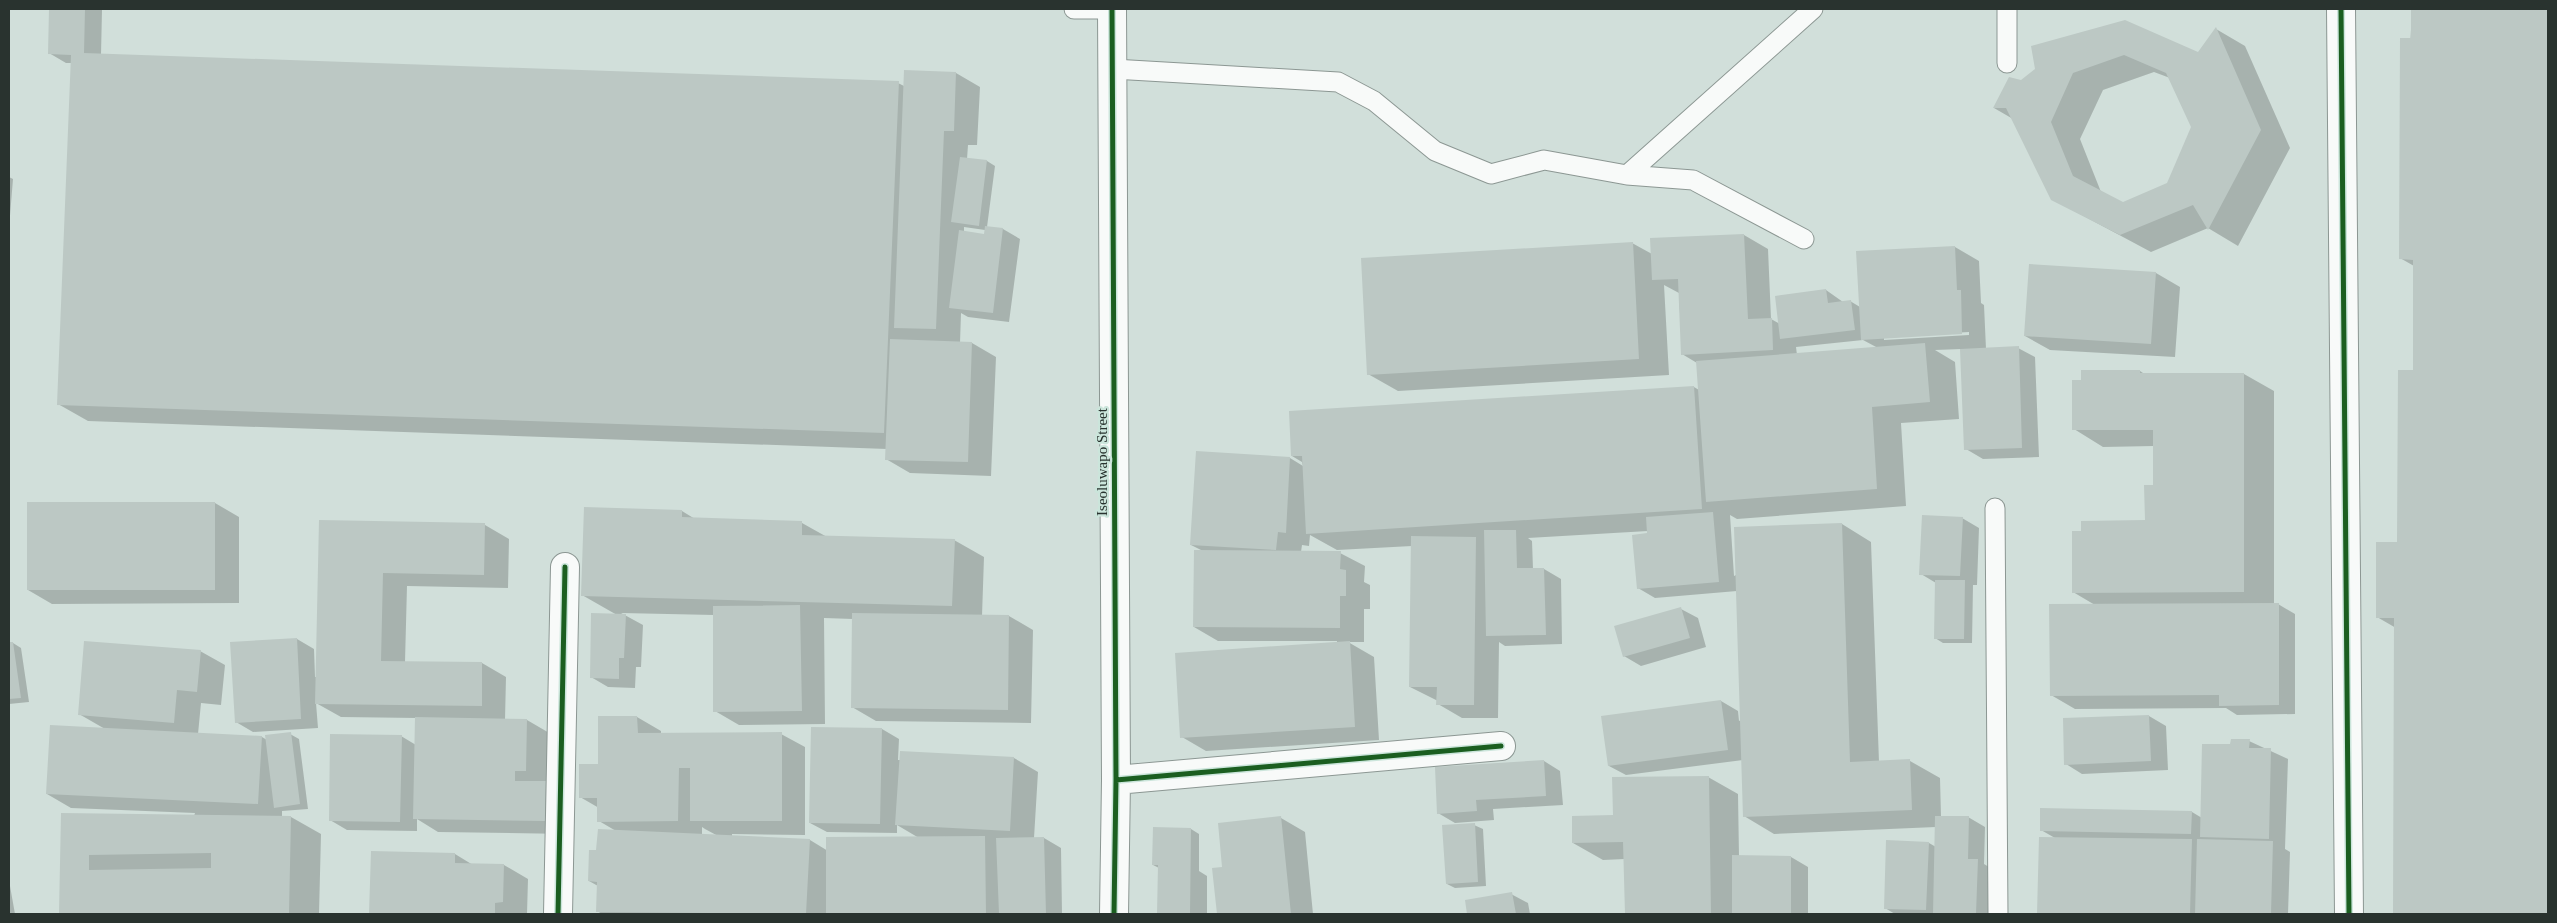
<svg xmlns="http://www.w3.org/2000/svg" width="2557" height="923" font-family="'Times New Roman',serif">
  <rect width="100%" height="100%" fill="#d1dfda"/>
  <path fill="#0003" fill-rule="evenodd" d="M51 9 102 10 101 55 898 83 904 86 956 73 980 87 977 145H968L967 159 987 161 995 166 987 227 1003 229 1020 239 1009 322 968 317 961 313 960 343H972L996 357 991 476 910 473 886 459 887 449 88 421 58 404 72 63H66L49 53ZM964 227 985 230V235L964 232Z
    M2412 9H2548V914H2394L2396 628 2377 617 2399 543 2414 372V266L2400 258Z
    M2216 29 2245 46 2290 148 2238 246 2208 228 2151 252 2052 199 2013 119 1994 108 2036 69 2032 47 2199 54ZM2154 72 2170 78 2193 127 2168 184 2123 203 2101 192 2080 139 2103 90Z
    M9 177 13 179 9 228Z
    M1744 235 1768 249 1771 319 1780 324 1826 290 1843 302 1850 301 1860 307 1955 247 1979 261 1981 303 1984 305 1986 349 2018 348 2035 357 2039 457 1983 459 1966 449 1962 349 1935 350 1955 362 1959 419 1901 423 1906 506 1737 519 1730 515 1734 576 1842 524 1871 542 1879 762 1910 761 1940 778 1941 817H1968L1985 827 1984 864 1994 870 1993 914H1895L1885 908 1929 843 1936 847V827L1774 834 1744 816 1743 760 1626 775 1609 766 1603 717 1721 701 1738 711 1739 721 1741 720 1737 591 1655 598 1638 588 1648 531 1528 538 1532 541 1533 569H1544L1561 579 1562 644 1505 646 1499 642 1498 718H1462L1438 704V701L1410 687 1412 546 1337 550 1310 535 1309 546 1302 545 1301 552 1340 553 1365 566 1364 582 1370 585V609H1364V642H1348L1374 657 1379 740 1206 751 1182 737 1337 644V641H1218L1194 627 1203 551 1191 545 1290 458 1303 466 1302 462 1292 456 1290 412 1694 387 1699 390 1697 363 1682 354 1679 293 1664 285 1669 375 1398 391 1368 374 1632 243 1652 254V239ZM1969 332V335L1884 340V337ZM1863 340 1878 348 1797 355 1796 347Z
    M2156 273 2180 287 2175 357 2050 350 2025 336Z
    M2140 371 2146 375 2244 374 2274 391V604H2278L2295 614V714L2237 715 2226 708 2075 709 2051 695 2095 605 2073 592 2082 532 2146 522 2155 486 2154 446 2103 447 2074 429Z
    M215 503 239 517V603L52 604 28 590V504Z
    M682 511 695 519 802 523 827 537 954 540 984 557 982 616H1009L1033 630 1031 723 876 721 852 707 853 619 824 618 825 724 739 725 715 711 714 615 621 613 643 625 641 667H636L635 688 608 687 591 677 617 615 582 595Z
    M1962 518 1979 528 1977 585H1973L1972 643H1943L1935 638 1936 583 1921 574Z
    M321 522 485 525 509 539 508 588 407 586 405 662 482 663 506 677 505 720H527L551 734 569 834 438 832 417 819V831L347 830 330 820 401 736 416 745 417 718 341 717 316 703 318 728 253 732 236 722 297 639 314 649 315 677H317Z
    M1681 609 1698 618 1706 647 1641 666 1624 656Z
    M13 643 21 648 29 702 9 704V644Z
    M200 651 225 665 221 705 201 703 198 734 262 737 267 740 290 734 299 739 308 809 282 811V817H291L321 834 319 914H60L62 814 194 816 195 813 71 808 47 794 105 729 79 714Z
    M2149 716 2166 726 2168 770 2082 774 2066 764 2064 719Z
    M637 717 661 731V734H781L805 747V835L732 834V837L810 840 828 851 919 838 897 825V833L827 832 810 823 882 729 899 739 898 760H900L901 752 1014 758 1038 772 1034 838H1044L1061 848 1062 914H602L597 911 598 886 589 881 598 852 616 831 599 821V808L580 797 599 765ZM702 827 705 829 718 836 702 835Z
    M2249 741 2288 759 2285 849 2290 852 2288 914H2039L2040 838H2055L2041 830 2192 812 2202 818 2232 745Z
    M1544 761 1560 771 1563 805 1493 809 1494 820 1455 823 1438 813Z
    M1708 777 1738 794 1739 857H1791L1808 867V914H1626L1625 859 1603 860 1573 843 1614 816Z
    M1281 818 1305 832 1313 914H1218L1214 869 1224 868Z
    M1474 825 1483 829 1486 886 1455 888 1447 884Z
    M1191 829 1199 834V871L1207 876V914H1159V868L1153 865Z
    M372 852 455 854 473 865H504L528 879 527 914H370Z
    M9 885 10 886 15 914H9Z
    M1511 894 1528 903 1530 914H1468L1466 901Z"/>
  <path fill="#bcc8c4" fill-rule="evenodd" d="M49 9H85L84 53 899 81 884 433 57 405 71 55 48 54Z
    M2411 9H2548V914H2393L2394 618H2376V542H2397L2398 370H2413V260L2399 259 2400 38H2411Z
    M2125 20 2198 52 2216 27 2261 130 2208 230 2193 205 2120 235 2051 200 2006 108H1993L2009 77 2021 80 2035 69 2031 46ZM2124 55 2166 73 2191 127 2167 183 2123 202 2073 176 2051 122 2073 73Z
    M904 70 956 72 954 131H944L936 329 894 328Z
    M960 157 987 160 979 226 951 222Z
    M985 226 1003 228 993 313 949 308 959 230 984 234Z
    M1744 234 1748 319 1772 318 1773 350 1681 355 1678 279 1652 280 1650 238Z
    M1633 242 1639 359 1367 375 1361 258Z
    M1955 246 1957 290H1961L1962 334 1861 340 1856 251Z
    M2029 264 2156 272 2151 344 2024 336Z
    M1826 289 1828 303 1851 300 1855 330 1780 339 1775 296Z
    M890 339 972 342 968 462 885 460Z
    M1925 343 1930 402 1872 407 1877 489 1706 502 1696 361Z
    M2019 346 2022 448 1964 450 1960 349Z
    M2081 370H2140V373H2244V592L2072 593V531H2081V521L2145 520 2144 485H2153V430H2072V380H2081Z
    M1694 386 1702 509 1306 534 1302 456H1291L1289 411Z
    M1196 451 1290 457 1286 533 1278 532 1276 550 1190 545Z
    M27 502H215V590H27Z
    M584 507 682 510V517L802 521V535L955 539 952 606 581 596Z
    M1713 512 1719 582 1637 589 1632 535 1647 533 1646 517Z
    M1922 515 1963 517 1960 576 1919 575Z
    M319 520 485 523 484 575 383 573 381 661 482 662V706L315 704Z
    M1842 523 1850 762 1910 759 1912 810 1743 817 1734 527Z
    M1484 530H1516L1517 568H1544L1546 635 1486 636Z
    M1411 536 1476 537 1474 705H1436L1437 687H1409Z
    M1194 550 1341 551 1340 569 1346 570V596H1340V628L1193 627Z
    M1935 580H1965L1964 639H1934Z
    M2279 603V705L2219 706V695L2050 696 2049 604Z
    M800 605 802 711 713 712V606Z
    M1681 607 1690 638 1623 657 1614 626Z
    M591 613 626 614 624 658H619V679L590 678Z
    M852 613 1009 615 1008 710 851 708Z
    M297 638 301 719 235 723 230 642Z
    M84 641 201 650 197 692 177 690 174 723 78 715Z
    M1350 641 1355 727 1180 738 1175 653Z
    M9 642H13L21 698 9 699Z
    M1721 700 1728 750 1608 766 1601 716Z
    M2149 715 2151 761 2064 765 2063 718Z
    M598 716H637L638 733 782 732V821H690V768H679L678 821 597 822V798H579V764H598Z
    M415 717 527 719 526 771H515V781H546L545 821 413 819Z
    M50 725 262 736 258 804 46 794Z
    M811 727 882 728 880 824 809 823Z
    M291 732 300 804 274 808 265 735Z
    M330 734 402 735 400 822 329 821Z
    M2231 739H2250L2249 748H2271L2269 839 2200 837 2202 744H2230Z
    M900 751 1014 757 1010 831 895 825Z
    M1544 760 1546 796 1476 800 1477 811 1437 814 1435 767Z
    M1709 776 1711 914H1625L1623 842 1572 843V816L1613 815 1612 777Z
    M2040 808 2192 811 2191 834 2040 831Z
    M61 813 291 816 289 914H59ZM211 853V868L89 870V855Z
    M1281 816 1291 914H1217L1212 868 1222 867 1218 823Z
    M1935 816H1969L1968 859H1978L1976 914H1933Z
    M1475 823 1478 882 1446 884 1442 825Z
    M1153 827 1191 828 1190 914H1157L1158 865H1152Z
    M598 829 810 839 806 914 596 912 597 882 588 881 589 850H596Z
    M985 836 986 914H826V837Z
    M1044 837 1046 914H999L996 838Z
    M2039 837 2192 839 2190 914H2037Z
    M2197 839 2273 841 2271 914H2195Z
    M1886 840 1929 842 1926 910 1884 909Z
    M371 851 455 853V863L504 864 503 902 495 903V914H369Z
    M1732 855 1791 856V914H1732Z
    M1512 892 1516 914H1467L1465 900Z"/>
  <g fill="none" stroke-linecap="round" stroke-linejoin="round">
    <g stroke="#8c9793" stroke-width="21">
      <path id="service" d="M1074 9H1112
        M2007 63V9
        M1113 69 1338 82 1374 101 1435 151 1491 174 1544 160 1627 175 1693 180 1804 239
        M1627 175 1813 9
        M1995 508 1998 914"/>
    </g>
    <g stroke="#8c9793" stroke-width="30">
      <path id="minor" d="M1112 9 1116 780 1114 914
        M2341 9 2349 914
        M1116 780 1501 746
        M558 914 565 567"/>
    </g>
    <use href="#service" stroke="#f8faf9" stroke-width="19"/>
    <use href="#minor" stroke="#f8faf9" stroke-width="28"/>
    <g stroke="#cbe5db" stroke-width="8">
      <path id="cycleway" d="M1112 9 1116 780 1114 914
        M2341 9 2349 914
        M1116 780 1501 746
        M558 914 565 567"/>
    </g>
    <use href="#cycleway" stroke="#1b5e20" stroke-width="5"/>
  </g>
  <g text-anchor="middle" dominant-baseline="central" stroke-width="4.5" stroke-linejoin="round" paint-order="stroke">
    <g font-size="15" fill="#29332f" stroke="#cbe5db">
      <text transform="translate(1102 462) rotate(-90)">Iseoluwapo Street</text>
    </g>
  </g>
  <rect width="2557" height="923" fill="none" stroke="#29332f" stroke-width="20"/>
</svg>
